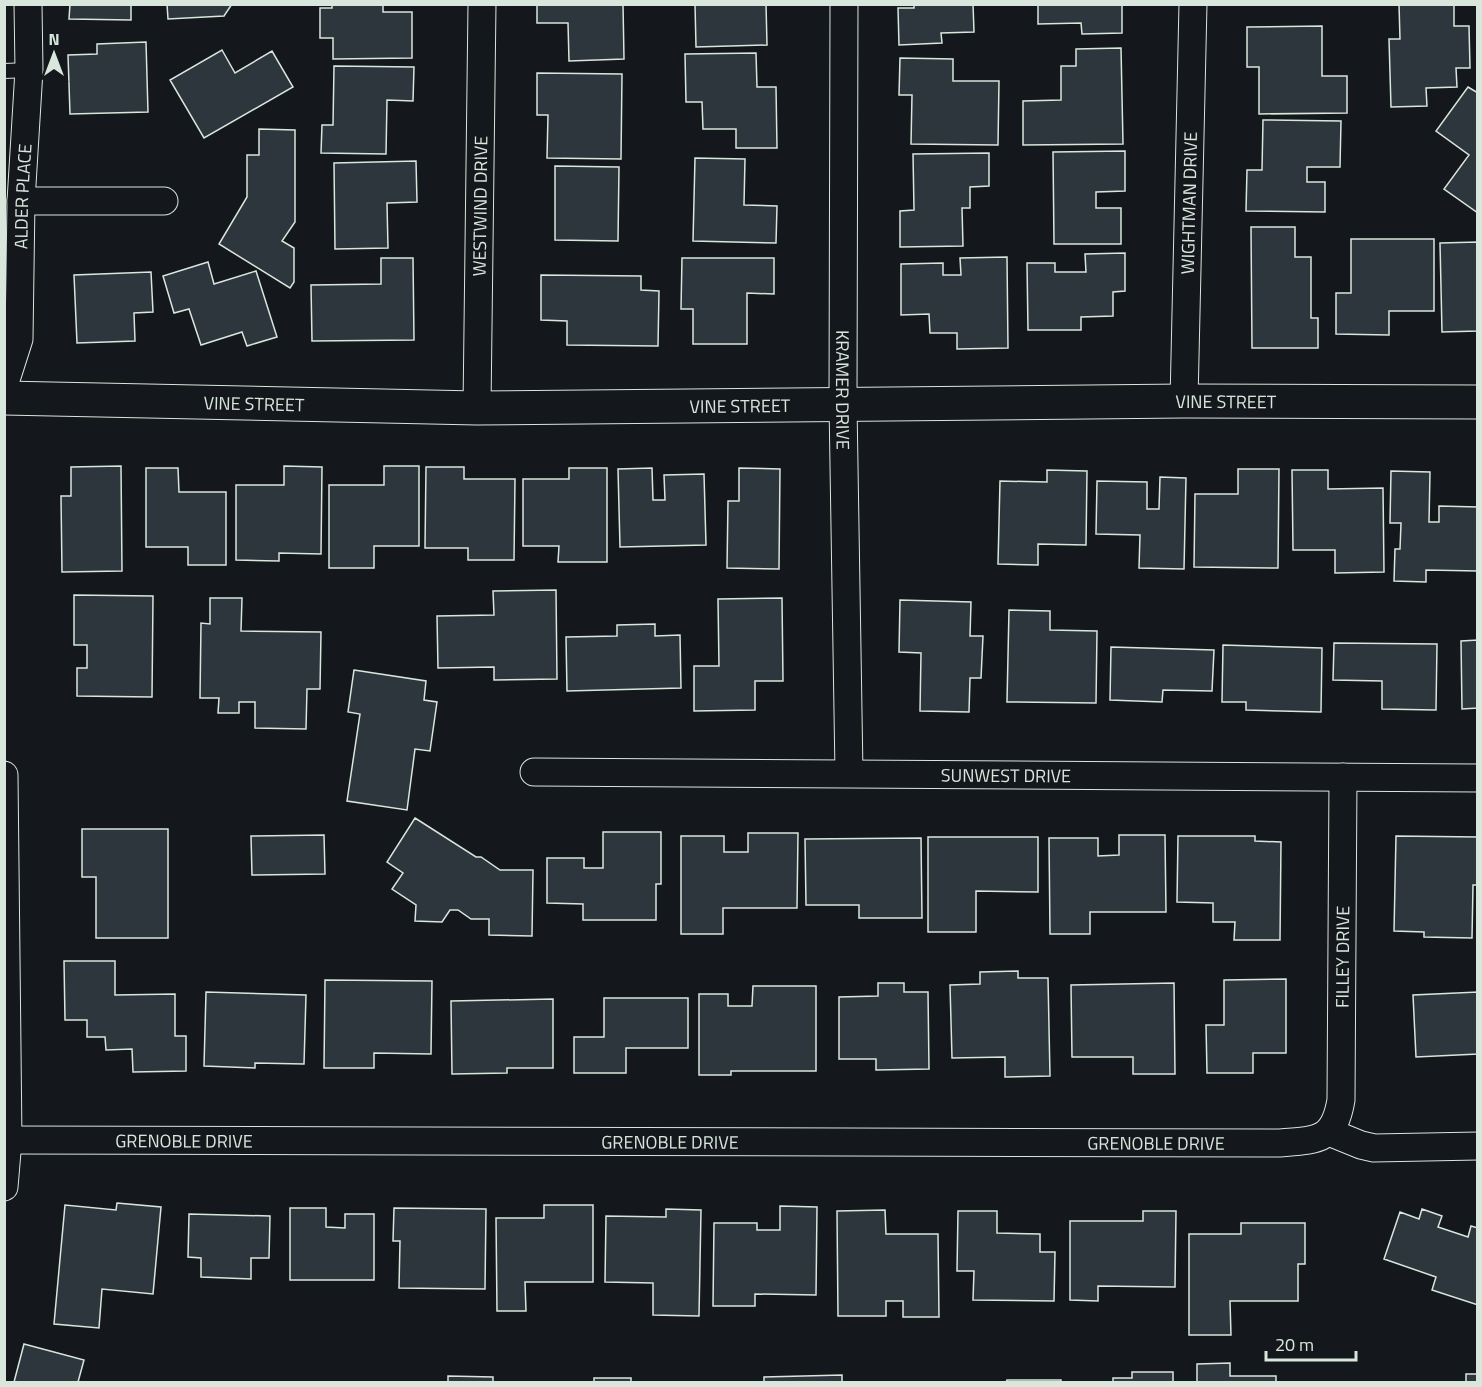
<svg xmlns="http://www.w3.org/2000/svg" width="1482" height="1387" font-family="'Titillium Web',sans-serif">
  <rect width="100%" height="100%" fill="#14181c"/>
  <path fill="#2c363c" stroke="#d8e6dc" stroke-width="1.5" d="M70 4H131V20L69 19Z
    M167 4H232L224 16 168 19Z
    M332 4H383V12H412V58L333 59V38H320V8H332Z
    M537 4H623L624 59 569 61 568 23H537Z
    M695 4H766L767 45 696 47Z
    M914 4H973L974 32 941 33 942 43 899 45 898 8H914Z
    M1038 4H1122V33L1082 34 1081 23 1038 24Z
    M1399 4H1454V26H1469L1470 68H1456L1457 87 1426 88 1427 106 1391 107 1389 39H1400Z
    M1322 26V76H1347V113L1259 114V67H1247V27Z
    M146 42 148 112 70 114 68 55 97 54V44Z
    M1121 48 1123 144 1023 145V101L1061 100V66H1076V49Z
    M222 50 235 73 272 51 293 87 204 138 170 80Z
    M756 53 757 87H776L777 148H736V129H703L702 102H686L685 54Z
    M900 58 953 59V81H999L998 145 911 144 912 95H899Z
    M334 66 414 67 413 101 387 100 386 154 321 153 322 125H333Z
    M537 73 622 74 621 159 547 158 548 115H537Z
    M1468 87 1478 93V213L1444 189 1469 155 1436 131Z
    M1263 120 1341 121 1340 167H1307V182H1325V212L1246 211 1247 170H1262Z
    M259 129 295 130V222L282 241 294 248V282L290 288 219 244 247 197V155H259Z
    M1125 151V191L1096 192V208H1121V244H1054L1053 152Z
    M989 153V186L970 187V208H962L963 246 900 247V211L914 210 913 154Z
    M695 158 745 159 744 205 777 206 776 243 693 241Z
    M416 161 417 202 387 203 388 248 335 249 334 163Z
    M555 166 619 167 618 241 555 240Z
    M1251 227H1295V257H1311V318H1318V348H1252Z
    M1351 239H1434V311H1389V335L1336 334V293H1351Z
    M1478 242V331L1442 332 1440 243Z
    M1125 253V291L1113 292V316L1081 317V330H1028L1027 263H1055V272H1086L1085 254Z
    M1007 257 1008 348 957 349V333H930L929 314 901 315V264L943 263V275H961L960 258Z
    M381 258H413L414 340 312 341 311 285 381 284Z
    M682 258H774V294L747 293V344H693V309H681Z
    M208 262 214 284 256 271 277 337 247 346 242 332 201 345 189 309 174 313 163 276Z
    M151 272 153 312 134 313 135 341 77 343 74 275Z
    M541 275 641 276V290L659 291 658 346 567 345V321L541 320Z
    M121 466 122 571 62 572 61 496H71V467Z
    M284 466 322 467 321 554 279 553V561L236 560V485H284Z
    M384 466H419V546H374V568H329V485H384Z
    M426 467H464V479H515L514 560H468V548H425Z
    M146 468H178L179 492H226V565H188V547H146Z
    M569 468H607V562H558L559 546H523V479H569Z
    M652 468 653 500H665L664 475 704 474 706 545 620 547 618 469Z
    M739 468 780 469 779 569 727 568 728 501H739Z
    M1238 469H1279L1278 568 1194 567 1195 494H1238Z
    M1047 470 1087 471 1086 545 1038 544V565L998 564 1000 481 1047 482Z
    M1292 470H1328V489L1383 488 1384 572 1335 573V550H1293Z
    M1391 471 1430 472 1429 522H1439V506L1478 507V571L1426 570V582L1394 581 1395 549H1400L1401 523H1390Z
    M1160 477 1186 478 1184 569 1139 568 1140 535 1096 534 1097 481 1147 482V509H1159Z
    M556 590 557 679 494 680V667L438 668 437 616 494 615 493 591Z
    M74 595 153 596 152 697 77 696V668H87V645H74Z
    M210 598H242L241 631 321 632 320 689H307L306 729 255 728V702H239V713H218L219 698H200L201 623 210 624Z
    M782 598 783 681H755V710L694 711V666H719L718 599Z
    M900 600 971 602 970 636H983L981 678H970L969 712 920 711 921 653 899 652Z
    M1009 610 1050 611V630L1097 631 1096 703 1007 702Z
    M655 624V636L680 635 681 688 567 691 566 637 617 636V625Z
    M1478 640V708L1462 709 1461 641Z
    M1334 643 1437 644 1436 710 1382 709V681L1333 680Z
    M1223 645 1322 648 1321 712 1246 710V702H1222Z
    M1111 647 1214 650 1212 691 1163 690 1162 702 1110 700Z
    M354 670 426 681 424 700 437 702 430 751 415 749 407 810 347 801 360 714 348 712Z
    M415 818 476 857H481L500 870H533L532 936 489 935V919H471L458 910H450L442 922 415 921 416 905 392 889 403 873 387 862Z
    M82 829H168V938H96V877H82Z
    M603 832H661V884H656V920H583V904L547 903V858H584V868H603Z
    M748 833H798L797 908H723V934H681V836H724V852H748Z
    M324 835 325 874 252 875 251 836Z
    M1119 835H1165L1166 912H1090V934H1050L1049 838H1098V856L1119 855Z
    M1178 836H1255V841L1281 842 1280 940H1234L1235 922H1213V903L1177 902Z
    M1396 836 1478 837V885H1473L1472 938 1424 937V932L1394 931Z
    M928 837H1038V892L976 891V932H928Z
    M921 838 922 918H859V905H806L805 839Z
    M64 961H115V995L175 994V1036H186V1071L133 1072 132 1049 106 1050 105 1037H87V1020H65Z
    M1018 971V978H1048L1050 1076 1005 1077V1057L952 1058 950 985 980 984V972Z
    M1286 979V1053H1253V1073H1207L1206 1025H1224V980Z
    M325 980 432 981 431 1054 374 1053V1068H324Z
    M878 983H904V992H928L929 1069 876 1070V1059H839V997L878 996Z
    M1174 983 1175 1074H1133V1057H1072L1071 985Z
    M753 986H816V1071H731V1075H699V994H728V1006H752Z
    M206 992 306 995 304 1064 255 1063V1068L204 1066Z
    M1478 992V1054L1416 1057 1413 995Z
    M604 998H688V1048H626V1073H574V1037H604Z
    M553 999V1068H507V1073L452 1074 451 1001Z
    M117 1203 161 1207 153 1294 102 1289 99 1328 54 1324 65 1205 116 1210Z
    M544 1205H593V1282H525L526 1311H497L496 1218H544Z
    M780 1206 817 1207 816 1295 755 1294V1306H713L714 1223H757V1230H780Z
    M290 1208H326V1227L345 1228V1214H374V1280H290Z
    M394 1208 486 1209 485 1289 399 1288 400 1241H393Z
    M666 1209 701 1210 699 1316 653 1315V1283L605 1282 606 1216 666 1217Z
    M1422 1209 1442 1216 1438 1227 1468 1237 1471 1226 1478 1228V1305L1432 1290 1436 1277 1384 1259 1400 1212 1419 1219Z
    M885 1210 886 1234H938L939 1317H903V1301H886V1316H838L837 1211Z
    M958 1211H997V1233L1040 1234V1252H1055L1054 1301 973 1300 974 1271H957Z
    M1143 1211H1176L1175 1287 1098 1286V1301L1070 1300V1221H1143Z
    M189 1214 270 1216 269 1258H251V1279L201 1277V1258L188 1257Z
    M1241 1223H1305V1264H1298V1301H1230L1231 1335H1189V1234H1241Z
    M24 1344 84 1360 78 1382H14Z
    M1230 1363V1376H1276V1382H1197V1364Z
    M1132 1372H1173V1382H1113V1378H1132Z
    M1466 1374H1478V1382H1466Z
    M842 1375V1382H764V1377Z
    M448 1376 493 1377V1382H448Z
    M594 1378H631V1382H594Z
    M1007 1380H1061V1382H1006Z"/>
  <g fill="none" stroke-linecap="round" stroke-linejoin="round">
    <g stroke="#d8e6dc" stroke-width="16">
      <path id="service" d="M4 71 29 70"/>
    </g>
    <g stroke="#d8e6dc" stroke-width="29">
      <g id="minor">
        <path id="s1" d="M844 4 843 404 849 773"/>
        <path d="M21 201H164"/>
        <path id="s2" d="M4 386 19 339 21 201 29 70 28 4"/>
        <path id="s3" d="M1184 401 1193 4"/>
        <path id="s4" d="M477 408 482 4"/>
        <path id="s5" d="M534 772 1478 778"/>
        <path d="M4 775 8 1140 4 1187"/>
        <path d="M1329 1132 1361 1145 1374 1148 1478 1146"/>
        <path id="s6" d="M4 1140 1280 1143C1318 1140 1334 1141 1341 1100L1343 777"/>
      </g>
    </g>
    <g stroke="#d8e6dc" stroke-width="35">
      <g id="tertiary">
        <path id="s7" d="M4 398 477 408 1184 401 1478 402"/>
      </g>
    </g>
    <use href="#service" stroke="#14181c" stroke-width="14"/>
    <use href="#minor" stroke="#14181c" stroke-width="27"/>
    <use href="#tertiary" stroke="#14181c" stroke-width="33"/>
  </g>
  <g text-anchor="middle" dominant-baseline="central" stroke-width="4.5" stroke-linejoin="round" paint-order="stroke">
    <g font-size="18" fill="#d8e6dc" stroke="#14181c">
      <text stroke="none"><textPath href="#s2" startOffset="192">ALDER PLACE</textPath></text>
      <text stroke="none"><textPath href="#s3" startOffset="198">WIGHTMAN DRIVE</textPath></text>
      <text stroke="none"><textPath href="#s4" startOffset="202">WESTWIND DRIVE</textPath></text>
      <text stroke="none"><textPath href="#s1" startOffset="386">KRAMER DRIVE</textPath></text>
      <text stroke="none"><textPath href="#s7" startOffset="1222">VINE STREET</textPath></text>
      <text stroke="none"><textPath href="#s7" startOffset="250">VINE STREET</textPath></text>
      <text stroke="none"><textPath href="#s7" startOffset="736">VINE STREET</textPath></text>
      <text stroke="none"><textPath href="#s5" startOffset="472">SUNWEST DRIVE</textPath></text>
      <text stroke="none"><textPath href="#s6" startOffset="1504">FILLEY DRIVE</textPath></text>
      <text stroke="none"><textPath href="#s6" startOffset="180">GRENOBLE DRIVE</textPath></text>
      <text stroke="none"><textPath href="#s6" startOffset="666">GRENOBLE DRIVE</textPath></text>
      <text stroke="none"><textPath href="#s6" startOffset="1152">GRENOBLE DRIVE</textPath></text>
    </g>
  </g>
  <rect width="1482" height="1387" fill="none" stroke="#d8e6dc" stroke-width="12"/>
  <g transform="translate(54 54)" stroke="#14181c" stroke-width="4.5" paint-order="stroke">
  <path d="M0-4.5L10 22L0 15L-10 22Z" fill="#d8e6dc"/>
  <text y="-9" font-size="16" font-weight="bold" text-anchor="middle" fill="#d8e6dc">N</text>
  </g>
  <path d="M1266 1351v9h90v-9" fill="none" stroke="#d8e6dc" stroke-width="3"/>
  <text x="1275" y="1351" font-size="18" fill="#d8e6dc" stroke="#14181c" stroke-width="4.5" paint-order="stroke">20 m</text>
</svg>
